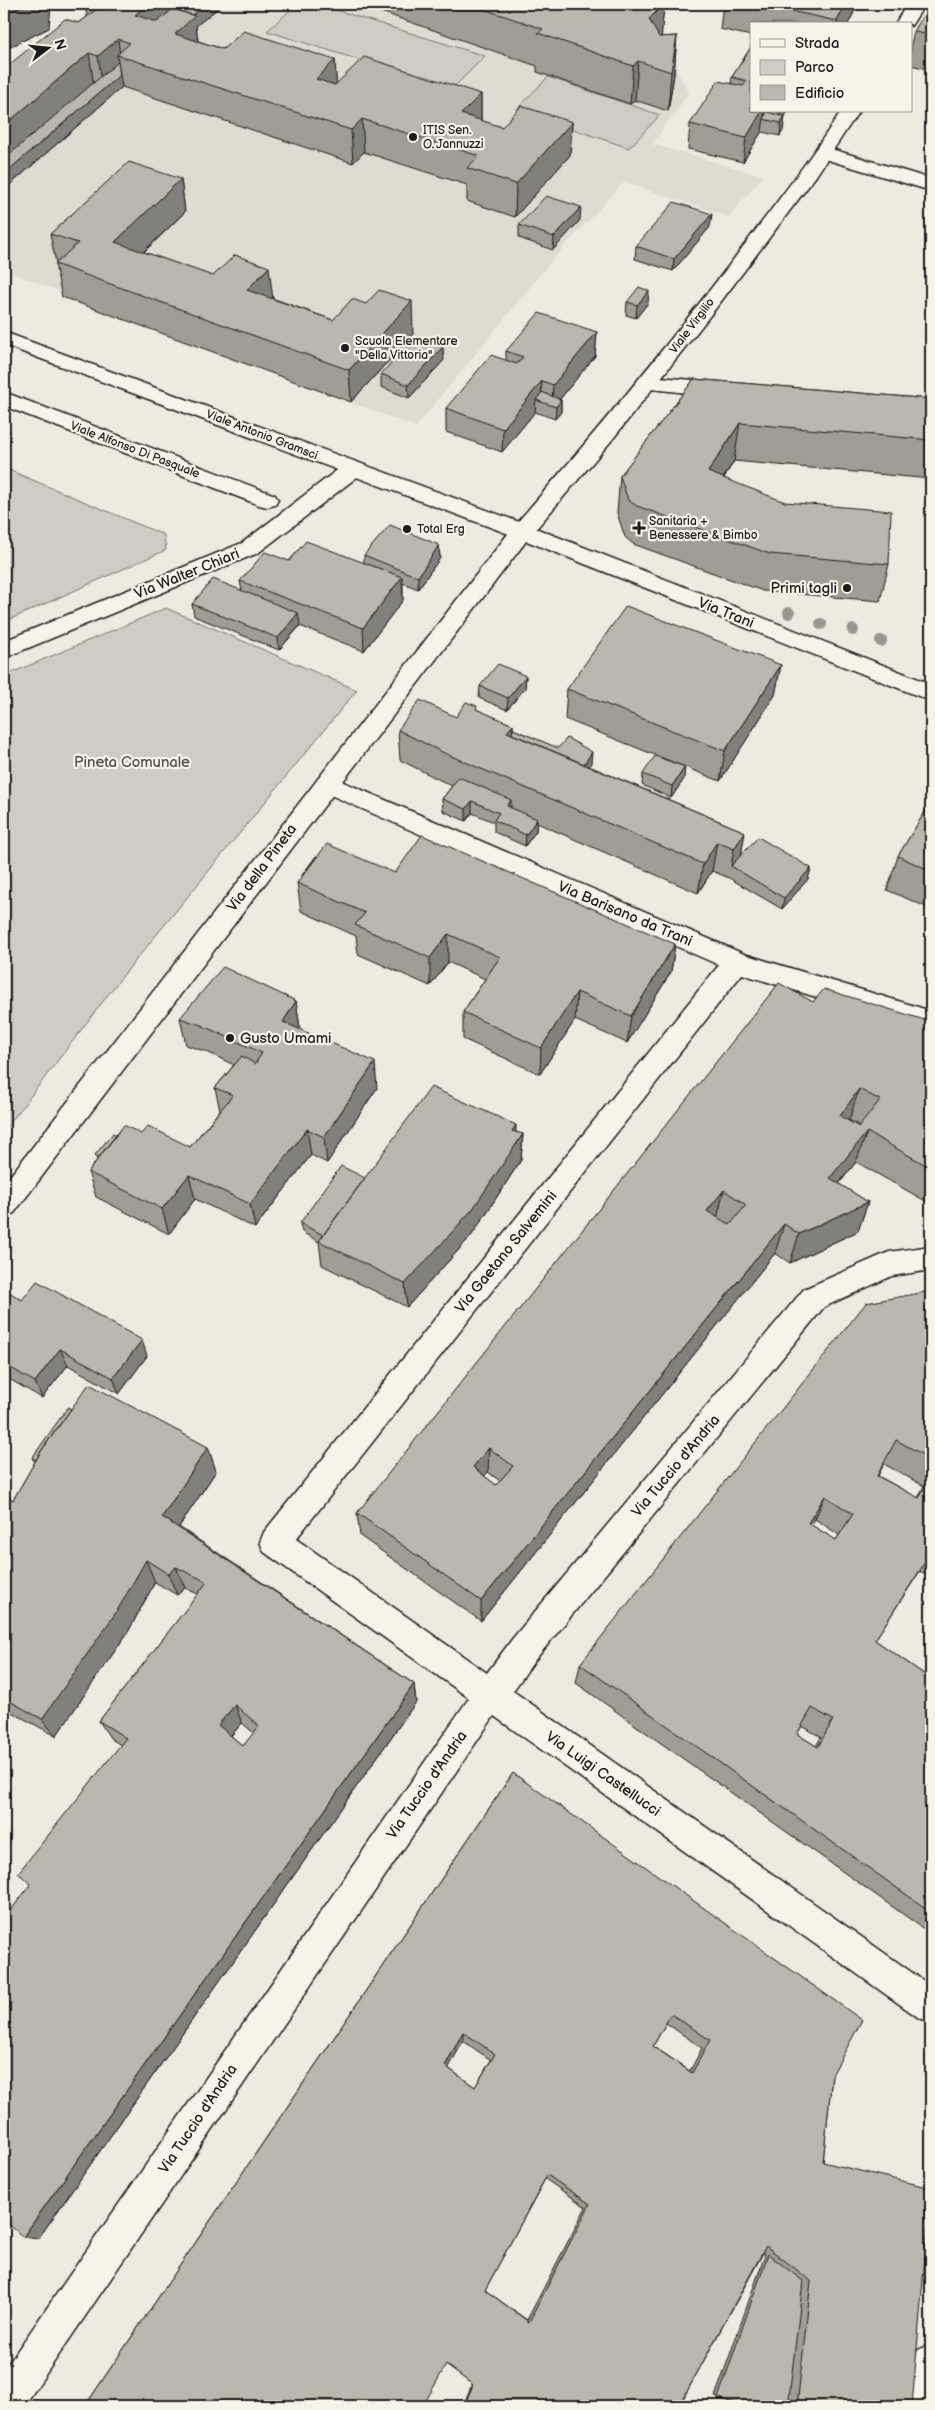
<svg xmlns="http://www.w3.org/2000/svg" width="935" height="2410" font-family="'Balsamiq Sans',sans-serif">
  <rect width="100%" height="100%" fill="#eeeae0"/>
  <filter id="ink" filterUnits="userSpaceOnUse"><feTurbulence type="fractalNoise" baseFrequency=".02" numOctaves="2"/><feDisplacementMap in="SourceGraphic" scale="10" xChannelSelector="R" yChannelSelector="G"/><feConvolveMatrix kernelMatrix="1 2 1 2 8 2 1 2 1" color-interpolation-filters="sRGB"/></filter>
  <g filter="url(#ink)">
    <path fill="#dedbd1" d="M105 4H546L661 43 689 93 652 144 763 176 729 217 624 182 553 259 416 427 4 270V75L15 78Z"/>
    <path fill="#cfccc3" stroke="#767470" d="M297 4H316L485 56 452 89 267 31Z
      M548 77 660 115 629 148 516 110Z
      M4 468 164 535 166 550 4 622Z
      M166 608 357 690 117 983 4 1131V676Z"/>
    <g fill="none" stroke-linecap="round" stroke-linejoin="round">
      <g stroke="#1c1c1c" stroke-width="3">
        <path id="pedestrian" d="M4 392 275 495 278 500 275 505 267 507 259 505 4 406Z"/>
      </g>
      <g stroke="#1c1c1c" stroke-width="3">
        <path id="minor" d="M825 147 931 179V191L818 157 816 153 818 149Z
          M649 376 725 383 732 385 735 390 732 395 725 397 642 388 639 383 642 378Z
          M353 462 361 464 364 469 361 474 258 553 4 658V641L242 543 345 464Z
          M327 775 744 954 931 1011V1033L742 974 296 1539 487 1673 513 1638 804 1289 889 1252 931 1246V1270L892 1276 824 1307 535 1660 513 1691 931 1986V2023L919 2018 494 1716 24 2406H4V2370L469 1698 264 1552 260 1542 264 1532 719 965 319 790 315 784 319 778Z
          M931 2344V2406H905L912 2363 918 2350Z"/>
      </g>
      <g stroke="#1c1c1c" stroke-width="3">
        <path id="tertiary" d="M907 4H925L911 26V24H895Z
          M841 111H859L816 176 716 308 612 440 530 536 14 1213 4 1217V1184L514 526C588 442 659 356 727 268 766 216 806 166 841 111Z"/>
      </g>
      <g stroke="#1c1c1c" stroke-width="3">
        <path id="secondary" d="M4 332 530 526 931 684V701L514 536 4 345Z"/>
      </g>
      <use href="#pedestrian" fill="#f7f3e8" fill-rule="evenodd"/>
      <use href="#minor" fill="#f7f3e8" fill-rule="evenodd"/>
      <use href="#tertiary" fill="#f7f3e8" fill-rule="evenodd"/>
      <use href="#secondary" fill="#f7f3e8" fill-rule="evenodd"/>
    </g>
    <g fill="#989690">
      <circle cx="789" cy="613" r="6"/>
      <circle cx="821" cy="624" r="6"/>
      <circle cx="853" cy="630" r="6"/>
      <circle cx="881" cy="641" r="6"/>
    </g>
    <path fill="#a09d96" stroke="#1c1c1c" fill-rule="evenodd" d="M4 4 49 28 10 47 4 43Z
      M85 4H223L196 26 198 41 223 49 335 60 336 84 481 94V121L502 127 572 122 570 155 515 217 467 201V185L364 152 353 163 122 87 4 190V69L79 23 87 17Z
      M358 4H664L661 37 677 36 674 74 668 111 635 100 630 104 537 72V66Z
      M723 4H858L848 24H751V36L720 29Z
      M931 4V70L911 65V44L914 32Z
      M751 47V111H788L785 116 783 130 780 136 762 132V131L743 162 688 149 690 124 731 84 732 77Z
      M181 179 185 212 144 252 333 320 413 334 351 402 62 297 55 264 56 263 50 234Z
      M580 220 553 250 519 238V225Z
      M710 227 673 271 635 259 636 246Z
      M627 302 648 303 636 318 626 315Z
      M597 332 595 356 560 399 561 400V412L555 419 535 412 502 452 446 432V408L506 361V351Z
      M444 360 409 398 381 387V374Z
      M694 379 931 399V479L734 461 724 478 889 564 880 601 763 591 633 544 625 537 617 513 620 476Z
      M439 545 440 558 418 589 403 583V600L364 651 300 626 279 650 194 616 192 604 242 591 240 581 289 561 364 563V555Z
      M781 665 775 695 720 781 565 719 567 689Z
      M526 676 525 688 507 710 479 698 480 686Z
      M477 710 513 725V729L591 763 589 766 745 832 741 855 811 868 808 879 782 909 729 878 712 871 698 893 537 823 536 831 525 846 494 832V822L472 813 466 821 443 811 442 799 452 786 400 760 398 730 456 717Z
      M643 774 684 779 671 798 642 785Z
      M931 802V909L887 890 898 856Z
      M395 873 675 944 671 972 627 1043 575 1020 540 1074 463 1039V1012L485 979 448 962 430 986 358 954 356 936 301 911 297 883 302 877V875Z
      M296 1001 300 1028 299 1029 377 1088 327 1163 311 1155 255 1228 195 1199 169 1234 96 1197 88 1172 97 1160 95 1155 116 1135 190 1147 220 1110 215 1088 234 1065 207 1052 186 1045 180 1018Z
      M813 1002 931 1022V1204L856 1162 839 1184 868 1202 858 1231 790 1263 775 1253 481 1621 360 1536 357 1513ZM849 1120 860 1126 859 1127 848 1121ZM488 1472 500 1481 496 1485 484 1476Z
      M516 1133 523 1134 521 1160 472 1235 407 1307 322 1265 319 1242 302 1232 300 1223 365 1178Z
      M931 1291V1579L920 1571 875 1640 931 1679V1934L576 1683 580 1664ZM884 1464 924 1486 918 1498 878 1476ZM815 1519 839 1535 836 1540 811 1525ZM802 1726 821 1737 816 1746 797 1734Z
      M4 1292 22 1300 147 1356 119 1394 68 1365 42 1398 4 1376Z
      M71 1409 208 1447 216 1471 179 1527 414 1684 416 1702 38 2239 31 1884 121 1745 111 1739 99 1721 198 1594 185 1588 177 1595 155 1582 128 1632 56 1736 4 1708V1495L13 1500 35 1462 32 1458ZM242 1723 254 1733 243 1746 231 1736Z
      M513 1773 832 2075 823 2162 912 2406H744L715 2397 765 2255 763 2253 679 2406H463L472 2384 446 2365 85 2406ZM666 2023 702 2048 690 2071 653 2046ZM463 2041 491 2060 475 2087 448 2068ZM545 2179 586 2207 527 2320 485 2290Z"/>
    <path fill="#82807a" stroke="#1c1c1c" d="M26 4H51L49 28 10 47 4 14Z
      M148 4H191L150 39 135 15Z
      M206 4H223L196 26 199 48 159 42Z
      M664 4 661 43 649 19Z
      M846 4H858L848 24H837V21Z
      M677 36 674 74 668 111 671 72Z
      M118 39 120 56 117 55 120 74 103 89 98 56Z
      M89 53 94 86 4 165V126Z
      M335 60 337 93 316 79Z
      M638 61 635 100 630 104 633 66Z
      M120 75 122 87 4 190V174Z
      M481 94V127L461 114Z
      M762 111H765L762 131 743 162 746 138Z
      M780 111H788L781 123 778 122Z
      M785 117 783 130 780 136 781 123Z
      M362 119 364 152 353 163 351 130Z
      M572 122 570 155 515 217 516 184Z
      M181 179 185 212 120 274 115 242Z
      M581 207 580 220 553 250 554 237Z
      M712 214 710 227 673 271 674 259Z
      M269 267 273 300 247 290Z
      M649 291 648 303 636 318 637 305Z
      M412 301 413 334 351 402 349 370Z
      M597 332 595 356 554 406 552 405 553 385Z
      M443 347 444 360 409 398 408 385Z
      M542 381 541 402 536 400 535 412 502 452 503 429Z
      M561 400V412L555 419 556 407Z
      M740 423 734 461 703 510 708 472Z
      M439 545 440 558 418 589V577Z
      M402 577 403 600 364 651 363 628Z
      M298 613 300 625 279 650 278 638Z
      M781 665 775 695 720 781 725 751Z
      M526 676 525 688 507 710 508 698Z
      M513 725 512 752 507 732Z
      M592 752 591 763 574 790 575 779Z
      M685 767 684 779 671 798 672 786Z
      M511 800V812L507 806Z
      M472 801V813L466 821V809Z
      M537 819 536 831 525 846 526 835Z
      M745 832 740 861 731 866 734 849Z
      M717 842 712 871 698 893 703 864Z
      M811 868 808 879 782 909 784 898Z
      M448 934V962L430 986V958Z
      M675 944 671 972 627 1043 631 1016Z
      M577 992 575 1020 540 1074 541 1048Z
      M296 1001 300 1028 286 1049 283 1022Z
      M375 1062 377 1088 327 1163 324 1137Z
      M859 1089 849 1120 830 1146 840 1116Z
      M516 1125V1145L523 1134 521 1160 472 1235 407 1307 405 1284Z
      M307 1129 311 1155 255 1228 250 1204Z
      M867 1132 856 1162 820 1207 830 1178Z
      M189 1175 195 1199 169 1234 162 1209Z
      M724 1190 717 1219 707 1211Z
      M868 1202 858 1231 790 1263 799 1234Z
      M784 1224 775 1253 481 1621V1601Z
      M142 1340 147 1356 119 1394 113 1378Z
      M60 1349 68 1365 42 1398 35 1382Z
      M208 1447 216 1471 171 1539 162 1517Z
      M489 1448 488 1472 472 1491 473 1467Z
      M825 1496 815 1519 798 1545 808 1523Z
      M146 1560 155 1582 128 1632 56 1736 42 1719Z
      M176 1567 185 1588 177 1595 168 1574Z
      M414 1684 416 1702 38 2239 23 2237Z
      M235 1705 242 1723 225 1742 218 1725Z
      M463 2032V2041L446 2073 445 2066Z
      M4 2215 14 2217 4 2230Z"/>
    <path fill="#bab7af" stroke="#1c1c1c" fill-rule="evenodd" d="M4 4H26L4 14Z
      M99 4H148L135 15 157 22 173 9 195 16 175 34 223 49 244 31 335 60 316 79 335 85 364 57 481 94 461 114 502 127 521 106 572 122 516 184 467 168 479 156 362 119 351 130 117 55 130 43 118 39 98 56 89 53 4 126V69L65 19 79 23 102 5Z
      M189 4H206L192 15 180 11Z
      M469 4H664L649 19 659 37 677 36 671 72 638 61 633 66 538 33 543 29Z
      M758 4H846L837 21Z
      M929 4H931V35L914 32Z
      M751 47V111H762L746 138 690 124 718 81 743 86 747 81 732 77Z
      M118 62 120 75 4 174V159Z
      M767 112 785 117 781 123 763 119Z
      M129 162 181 179 115 242 213 276 235 255 269 267 247 290 333 320 352 299 366 304 379 290 412 301 349 370 55 264 78 243 50 234Z
      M546 196 581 207 554 237 519 225Z
      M674 202 712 214 674 259 636 246Z
      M639 287 649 291 637 305 627 302Z
      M539 313 597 332 553 385 542 381 503 429 446 408 491 355 517 364 523 357 506 351Z
      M416 337 443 347 408 385 381 374Z
      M694 379 931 399V440L740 423 708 472 785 502 891 511 889 564 770 554 637 506 628 500 620 476Z
      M542 392 561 400 556 407 536 400Z
      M390 525 439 545 418 577 364 555Z
      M306 541 402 577 363 628 240 581 265 552 289 561Z
      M213 579 298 613 278 638 192 604Z
      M626 606 781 665 725 751 567 689Z
      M498 664 526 676 508 698 480 686Z
      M420 700 456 717 466 702 477 706 476 709 513 725 507 732 745 832 734 849 717 842 703 864 442 752 398 730Z
      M513 729 558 748 567 738 592 752 584 764 512 734Z
      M655 756 685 767 672 786 643 774Z
      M459 777 511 800 507 806 537 819 526 835 494 820 499 813 472 801 466 809 442 799Z
      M931 802V871L898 856Z
      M422 835 675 944 631 1016 577 992 541 1048 463 1012 500 957 448 934 430 958 355 925 365 913 297 883 327 844 395 873Z
      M758 837 811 868 784 898 731 866Z
      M316 856H317L303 875H302Z
      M223 967 296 1001 283 1022 375 1062 324 1137 307 1129 250 1204 189 1175 162 1209 88 1172 124 1125 141 1134 148 1126 190 1147 233 1095 215 1088 242 1056 255 1064 262 1053 201 1025 180 1018Z
      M779 983 813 1002 824 989 931 1022V1168L867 1132 830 1178 868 1202 799 1234 784 1224 481 1601 357 1513ZM859 1089 880 1100 859 1127 840 1116ZM724 1190 746 1205 730 1225 707 1211ZM489 1448 513 1466 496 1485 473 1467Z
      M431 1087 516 1125 512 1131 523 1134 472 1210 405 1284 319 1241Z
      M113 1133 116 1135 99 1157 95 1155Z
      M341 1166 365 1178 323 1235 300 1223Z
      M37 1281 142 1340 113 1378 60 1349 35 1382 4 1364V1292L6 1290 22 1300Z
      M931 1291V1459L896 1440 877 1476 919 1498 931 1474V1553L875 1640 931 1679V1912L580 1664 866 1303ZM825 1496 853 1514 836 1540 808 1523ZM812 1708 833 1720 818 1747 797 1734Z
      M89 1384 208 1447 162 1517 414 1684 23 2237 4 2220V1919L31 1884 18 1873 126 1738 99 1721 207 1582 176 1567 168 1574 146 1560 117 1611 42 1719 4 1698V1495L13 1500 41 1451ZM235 1705 259 1726 243 1746 218 1725Z
      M68 1407 71 1409 41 1451 36 1460 32 1458Z
      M513 1773 862 2020 832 2075 823 2162 931 2188 912 2406H797L811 2281 766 2246 679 2406H464L473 2385 446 2365 423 2406H85ZM671 2014 710 2040 692 2073 653 2046ZM463 2032 495 2054 475 2087 445 2066ZM547 2175 590 2204 529 2322 485 2290Z
      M768 2254 803 2281 788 2406H744L718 2398Z"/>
  </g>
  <g fill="#1c1c1c" stroke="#f7f3e8" stroke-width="2">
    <circle cx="413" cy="137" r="5"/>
    <circle cx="345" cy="348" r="5"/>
    <path d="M636.5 520.5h5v5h5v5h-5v5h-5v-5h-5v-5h5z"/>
    <circle cx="407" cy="529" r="5"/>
    <circle cx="847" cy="588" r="5"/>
    <circle cx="230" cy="1038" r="5"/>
  </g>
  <g text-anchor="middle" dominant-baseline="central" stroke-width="4.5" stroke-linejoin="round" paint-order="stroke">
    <g font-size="12" fill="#1c1c1c" stroke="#f7f3e8" text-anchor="start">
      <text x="423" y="130">ITIS Sen.<tspan x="423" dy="14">O. Jannuzzi</tspan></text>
      <text x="355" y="341">Scuola Elementare<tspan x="355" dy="14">"Della Vittoria"</tspan></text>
      <text x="649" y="521">Sanitaria +<tspan x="649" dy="14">Benessere &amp; Bimbo</tspan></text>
      <text x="417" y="529">Total Erg</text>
    </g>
    <g font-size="12" fill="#1c1c1c" stroke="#f7f3e8">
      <text transform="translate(692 326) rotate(-53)">Viale Virgilio</text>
      <text transform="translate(262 435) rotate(21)">Viale Antonio Gramsci</text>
      <text transform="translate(135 450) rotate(21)">Viale Alfonso Di Pasquale</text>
    </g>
    <g font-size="15" fill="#1c1c1c" stroke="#f7f3e8">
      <text transform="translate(187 574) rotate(-22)">Via Walter Chiari</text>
      <text transform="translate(726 613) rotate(22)">Via Trani</text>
      <text transform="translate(262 868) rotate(-53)">Via della Pineta</text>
      <text transform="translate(625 914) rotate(23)">Via Barisano da Trani</text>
      <text transform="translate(506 1252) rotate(-51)">Via Gaetano Salvemini</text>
      <text transform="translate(676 1466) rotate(-50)">Via Tuccio d'Andria</text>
      <text transform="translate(603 1774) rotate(35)">Via Luigi Castellucci</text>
      <text transform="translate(427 1785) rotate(-55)">Via Tuccio d'Andria</text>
      <text transform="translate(198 2119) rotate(-56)">Via Tuccio d'Andria</text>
    </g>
    <g font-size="15" fill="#1c1c1c" stroke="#f7f3e8" text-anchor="end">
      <text x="837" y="588">Primi tagli</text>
      <text x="240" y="1038" text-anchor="start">Gusto Umami</text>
    </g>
    <g font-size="15" fill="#52514e" stroke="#f7f3e8">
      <text x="132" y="762">Pineta Comunale</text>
    </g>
  </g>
  <rect width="935" height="2410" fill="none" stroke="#f7f3e8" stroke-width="20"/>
  <rect x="10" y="10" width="915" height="2390" fill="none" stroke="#1c1c1c" stroke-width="2" filter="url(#ink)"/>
  <rect x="750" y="22" width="162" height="90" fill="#f7f3e8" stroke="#9f9d96"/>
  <rect x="760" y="39" width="25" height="8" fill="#f7f3e8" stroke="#9f9d96"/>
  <text x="795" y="48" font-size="15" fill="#1c1c1c">Strada</text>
  <rect x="760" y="60" width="25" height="15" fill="#cfccc3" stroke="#9f9d96"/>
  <text x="795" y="72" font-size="15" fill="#1c1c1c">Parco</text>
  <rect x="760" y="85" width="25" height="15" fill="#bab7af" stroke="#9f9d96"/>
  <text x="795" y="98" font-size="15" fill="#1c1c1c">Edificio</text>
  <g transform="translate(48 48) rotate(74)" stroke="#f7f3e8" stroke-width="4" paint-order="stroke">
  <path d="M0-4L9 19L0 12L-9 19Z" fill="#1c1c1c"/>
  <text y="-8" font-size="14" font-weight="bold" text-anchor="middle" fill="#1c1c1c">N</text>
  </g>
</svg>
